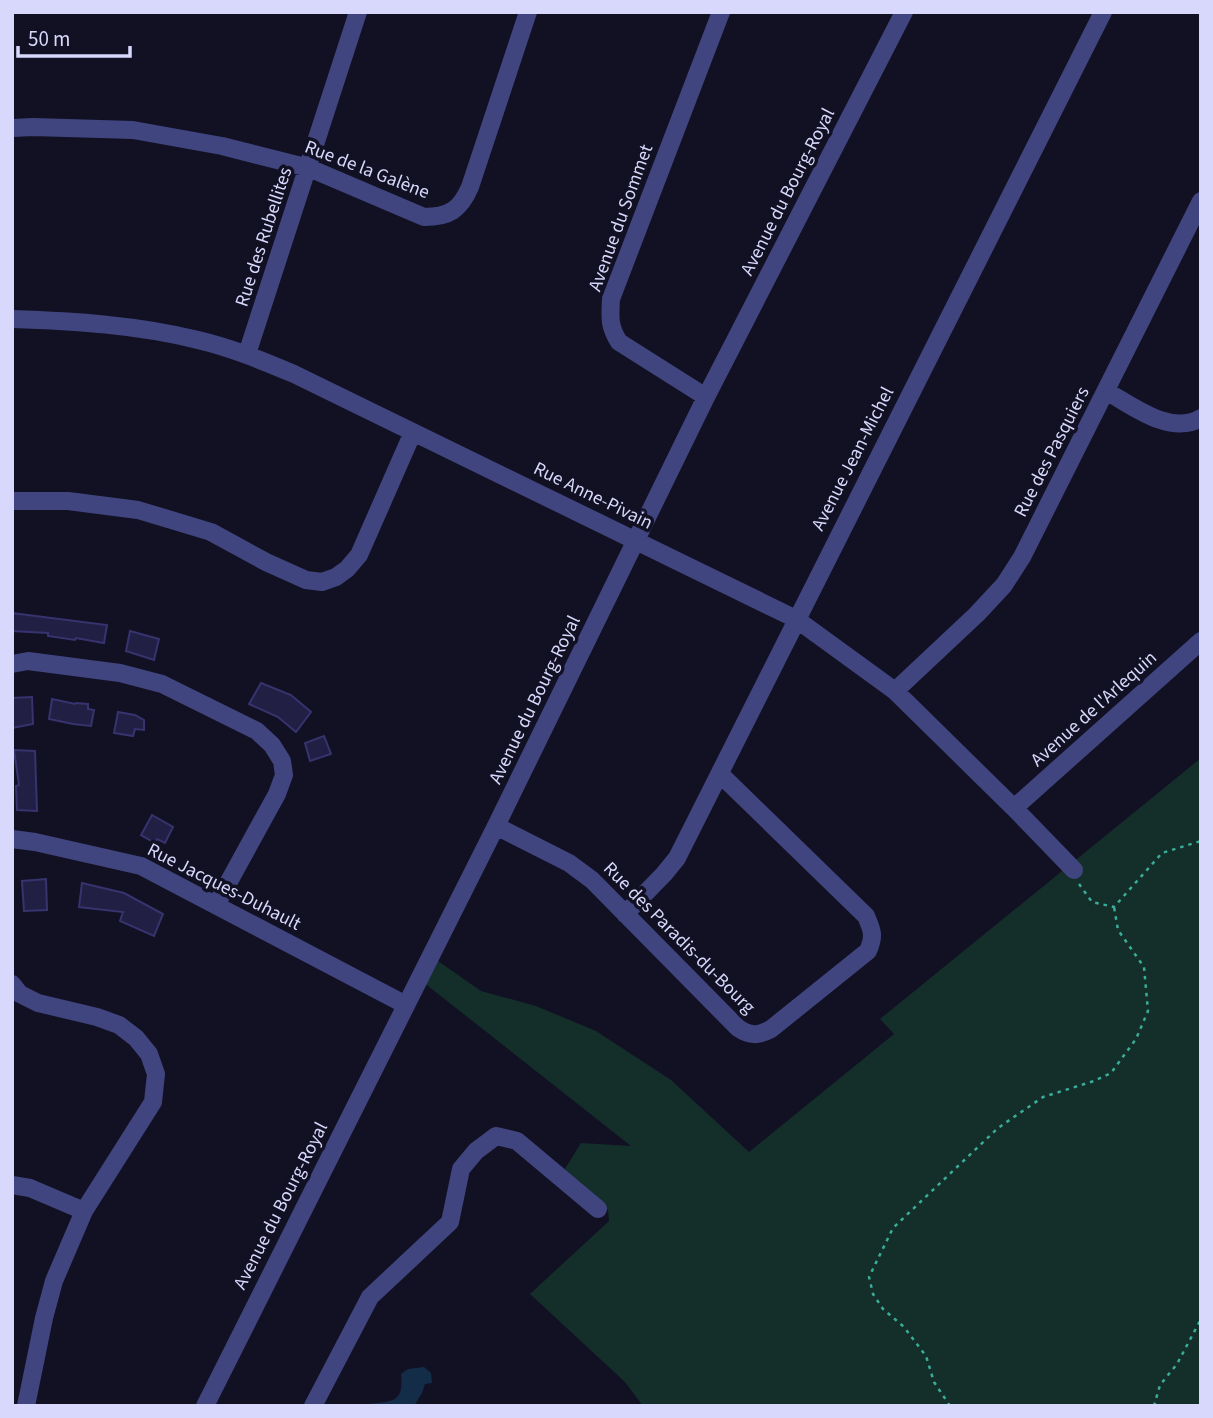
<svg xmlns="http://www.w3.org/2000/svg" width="1213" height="1418" font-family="'Source Sans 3',sans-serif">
  <rect width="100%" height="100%" fill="#121124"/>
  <path fill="#142e2a" d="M1201 758V1406H643L625 1382 530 1294 609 1221 608 1210 563 1172 581 1143 631 1146 423 982 438 961 481 991 536 1006 596 1031 671 1080 749 1152 894 1034 880 1019Z"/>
  <path fill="#132c47" d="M424 1367 431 1373 432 1383 425 1384 422 1393 414 1406H370L369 1404C393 1401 404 1403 401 1374L408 1369Z"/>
  <path fill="#221f44" stroke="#37336e" stroke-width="2" d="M12 613 107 625 104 643 76 638 75 640 48 636V633L12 631Z
    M130 631 159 639 154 660 126 651Z
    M261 683 291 695 311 712 296 732 278 717 249 704Z
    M32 697 33 724 12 728V698Z
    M52 699 75 704 76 703 88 704V709L94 710 91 726 73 724 49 719Z
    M118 712 135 715 144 720V730L135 729 133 736 114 733Z
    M324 736 331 754 310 761 305 743Z
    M14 750 35 751 37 811 17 810 16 786 19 785Z
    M152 815 173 827 165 843 157 839 155 843 141 835Z
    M46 879 47 910 24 911 22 881Z
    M82 883 124 893 163 914 154 936 120 921 123 912 79 907Z"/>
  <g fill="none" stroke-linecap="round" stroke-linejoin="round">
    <path stroke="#3aad99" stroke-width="2.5" stroke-dasharray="3.5 5" stroke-linecap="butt" d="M1079 884 1092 902 1114 907 1162 853 1201 841
      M950 1406 934 1382 926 1356 904 1327 883 1309 873 1294 869 1277 893 1228 998 1128 1043 1097 1094 1081 1111 1073 1136 1039 1148 1011 1144 967 1118 930 1114 907
      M1154 1406 1160 1385 1177 1364 1201 1319"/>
    <path stroke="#40457f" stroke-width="18" d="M12 128 33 127 133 130 222 146 309 168 424 217C449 217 460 210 470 187L528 12
      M12 319C74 321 138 325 198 340 232 348 263 361 294 374L796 619 895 691 1014 808 1074 870
      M247 354 358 12
      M1106 391C1133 406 1170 436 1201 418
      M706 397 619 342C609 326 610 318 611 299L721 12
      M12 501H68L138 510 211 532 266 562 306 580 322 582 336 577 347 569 359 555 413 432
      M12 664 28 661 120 673 162 684 257 731 272 745 282 761 284 775 277 794 216 905
      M895 691 977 614 1004 585 1022 557 1201 201
      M1014 808 1201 641
      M496 826 569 863 592 880 738 1028C750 1036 758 1036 771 1029L868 951C875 935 872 930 866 916L720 774
      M12 839 35 842 141 866 406 1005
      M625 914 664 874 677 858 1103 12
      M12 984 20 994 38 1003 97 1017 119 1025 136 1038 149 1054 156 1074 153 1102 84 1211 54 1281 44 1318 26 1406
      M12 1185 30 1188 84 1211
      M205 1406 496 826 706 397 904 12
      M313 1406 370 1297 450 1222 461 1169 476 1151 496 1136 517 1141 598 1209"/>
  </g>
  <g text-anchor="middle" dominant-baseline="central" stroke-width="7" stroke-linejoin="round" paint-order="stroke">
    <g font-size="19" fill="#d8d8fc" stroke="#121124">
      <text transform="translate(367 170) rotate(21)">Rue de la Galène</text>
      <text transform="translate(788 192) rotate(-63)">Avenue du Bourg-Royal</text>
      <text transform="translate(621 218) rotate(-70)">Avenue du Sommet</text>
      <text transform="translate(264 237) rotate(-72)">Rue des Rubellites</text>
      <text transform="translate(1052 452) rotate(-63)">Rue des Pasquiers</text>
      <text transform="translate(853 459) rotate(-63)">Avenue Jean-Michel</text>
      <text transform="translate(593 496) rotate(26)">Rue Anne-Pivain</text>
      <text transform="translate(535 700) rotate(-64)">Avenue du Bourg-Royal</text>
      <text transform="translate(1094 709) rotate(-42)">Avenue de l'Arlequin</text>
      <text transform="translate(224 887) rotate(27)">Rue Jacques-Duhault</text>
      <text transform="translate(679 938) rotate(45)">Rue des Paradis-du-Bourg</text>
      <text transform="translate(281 1206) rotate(-63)">Avenue du Bourg-Royal</text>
    </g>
  </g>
  <rect width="1213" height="1418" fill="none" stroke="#d8d8fc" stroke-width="28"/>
  <path d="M18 46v10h112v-10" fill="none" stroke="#d8d8fc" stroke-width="3.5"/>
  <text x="28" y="46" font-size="21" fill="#d8d8fc" stroke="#121124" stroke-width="5" paint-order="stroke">50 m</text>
</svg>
